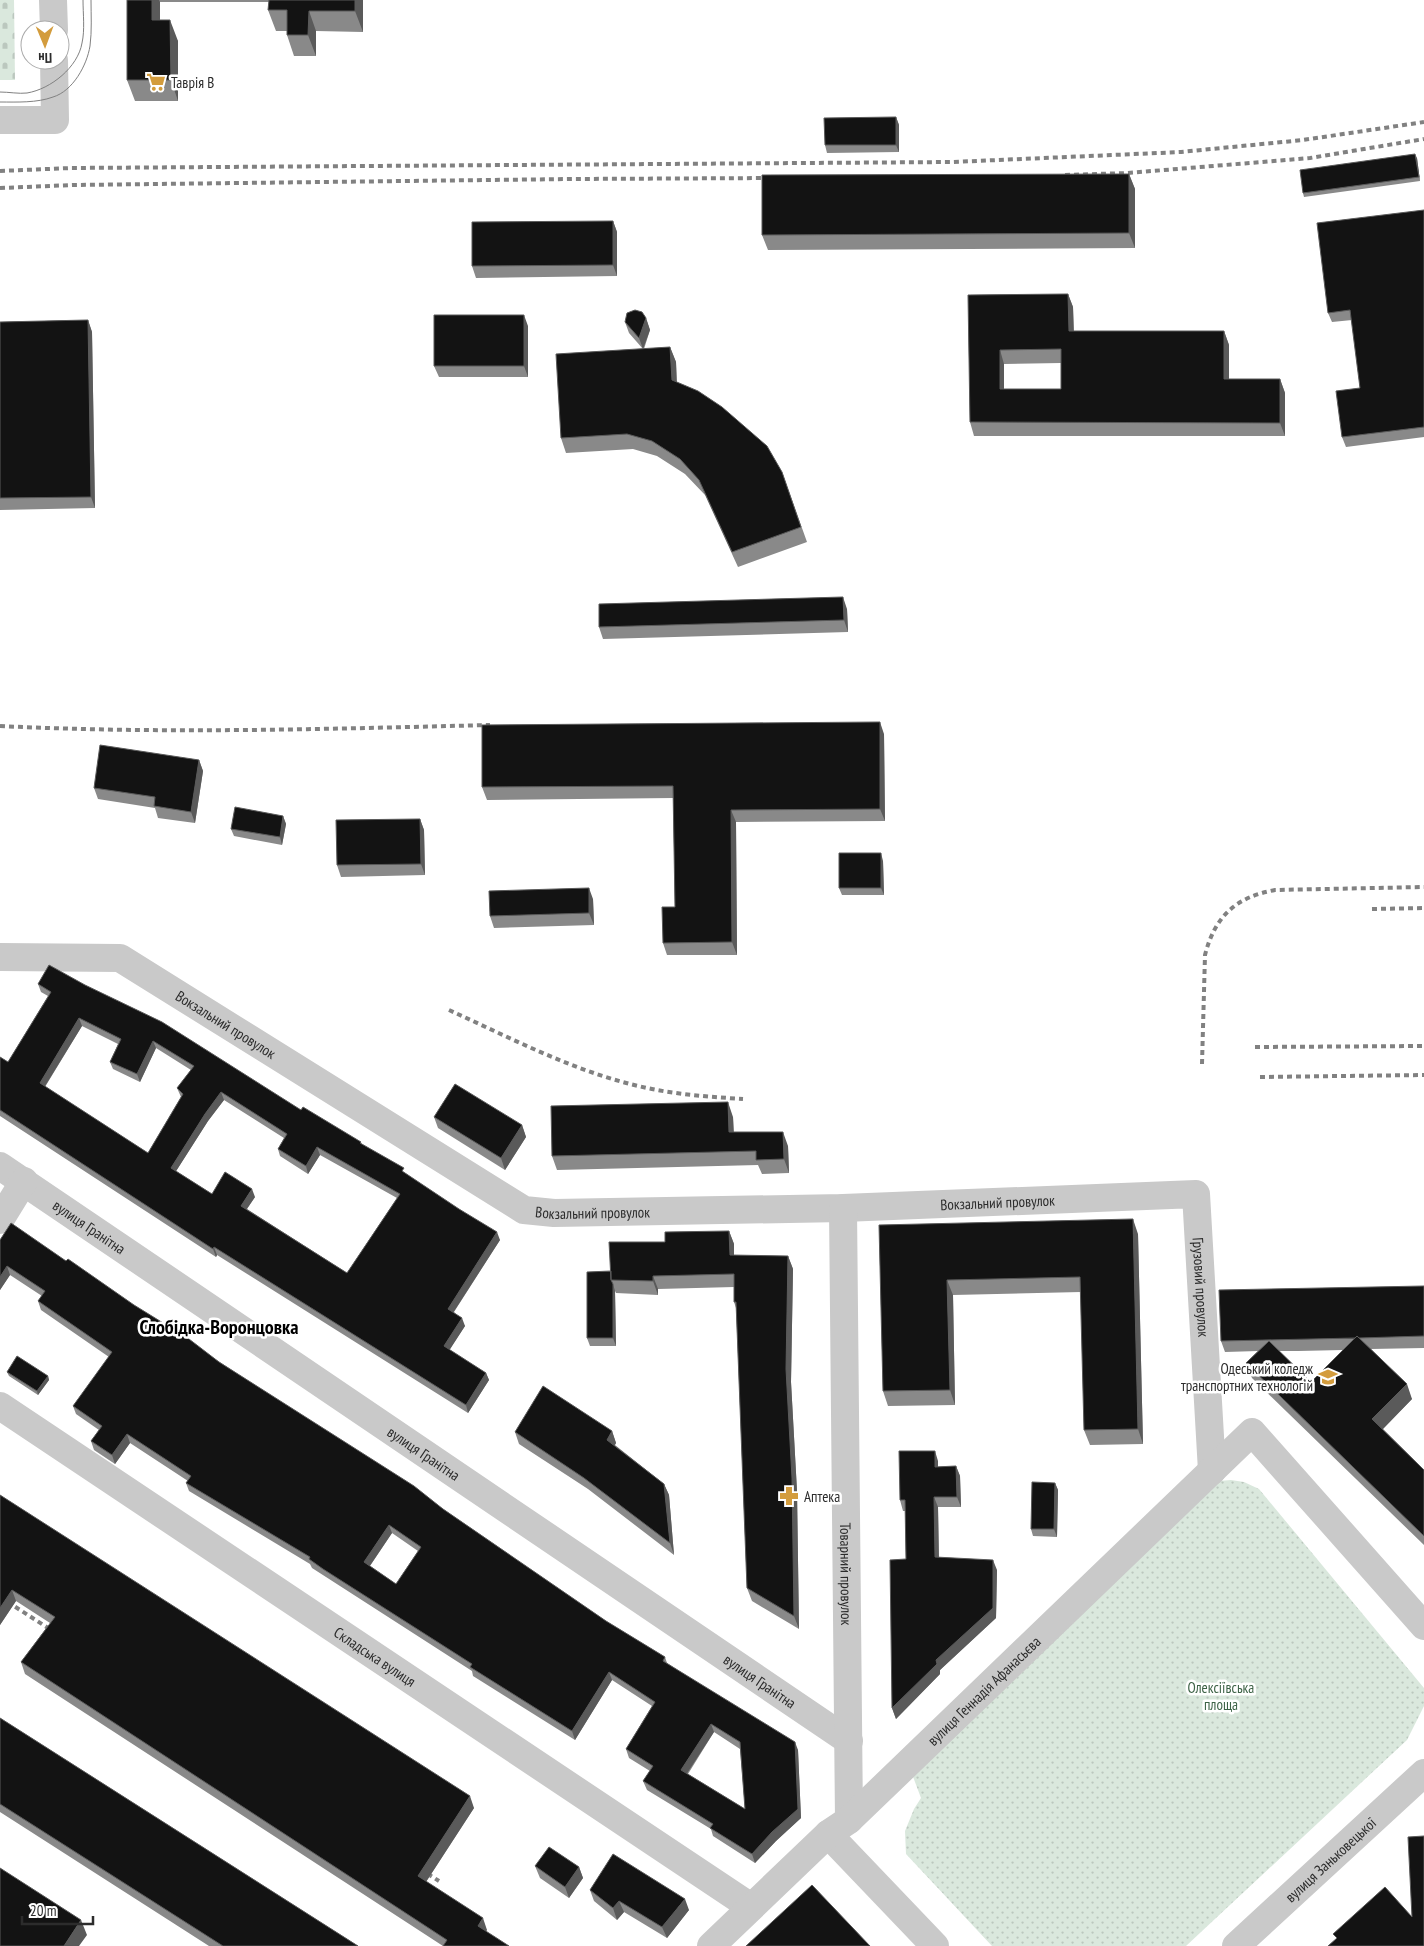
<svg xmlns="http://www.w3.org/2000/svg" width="1424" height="1946" font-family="'PT Sans Narrow',sans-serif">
  <defs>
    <pattern id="cemetery-stones" width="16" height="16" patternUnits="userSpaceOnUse" patternTransform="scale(1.25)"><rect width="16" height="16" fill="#dae8dd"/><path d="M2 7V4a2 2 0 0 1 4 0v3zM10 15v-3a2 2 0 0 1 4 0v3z" fill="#bbc7be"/></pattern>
    <pattern id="park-dots" width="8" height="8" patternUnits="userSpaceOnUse" patternTransform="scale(1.25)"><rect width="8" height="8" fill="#dae8dd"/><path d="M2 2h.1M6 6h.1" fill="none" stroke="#bbc7be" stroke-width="1.8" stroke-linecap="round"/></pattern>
  </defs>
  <rect width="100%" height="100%" fill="#fff"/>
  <path fill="url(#cemetery-stones)" d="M0 0H14L15 80H0Z"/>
  <path fill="url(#park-dots)" d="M1231 1480 1244 1482 1259 1489 1424 1688V1706L1407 1740 1186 1946H992L906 1854 905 1831 914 1809 921 1798 912 1774 1219 1481Z"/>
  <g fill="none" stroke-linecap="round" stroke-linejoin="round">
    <g stroke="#c9c9c9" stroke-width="28">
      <path d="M53 0 54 30"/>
      <path d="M0 120H55L54 60"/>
      <path id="s1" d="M0 957 120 958 524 1210 554 1213 843 1208 1196 1194 1212 1471"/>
      <path id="s2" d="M0 1166 849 1741"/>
      <path id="s3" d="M843 1208 849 1820"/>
      <path d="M0 1220 24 1181"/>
      <path id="s4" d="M0 1406 751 1907"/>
      <path d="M828 1834 935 1946"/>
      <path id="s5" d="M711 1946 828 1834 849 1820 1252 1432 1424 1626"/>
      <path id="s6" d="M1236 1946 1424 1773"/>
    </g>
    <path stroke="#818181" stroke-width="1" d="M0 92C9 92 19 94 27 93 51 89 78 67 82 43 85 30 83 14 83 0
      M0 102C17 102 37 103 53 97 73 91 87 65 90 46 92 31 91 15 91 0"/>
    <path stroke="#818181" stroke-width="4" stroke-dasharray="5 4" stroke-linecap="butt" d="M0 171 71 168 952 162 1181 152 1303 140 1424 122
      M1065 175 1128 173 1310 158 1424 139
      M0 188 73 185 572 179 775 178
      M0 726C163 734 327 729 490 725
      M1372 909 1424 908
      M449 1010C515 1040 581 1075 652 1089 682 1095 712 1097 743 1099
      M1255 1047 1424 1046
      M1202 1064 1205 955C1215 916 1236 897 1275 890L1424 887
      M1260 1077 1424 1075
      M0 1597 59 1635
      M420 1869 439 1881"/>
  </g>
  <path fill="#898989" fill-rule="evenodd" d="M127 0H363V32L316 31V56H294L287 35V31H276L268 10 269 2H160V20L178 41V101H135L127 80Z
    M896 117 899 125V152L827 153 825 145Z
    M1417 158 1420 181 1304 197 1303 193Z
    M1129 174 1135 189V248L768 250 762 235Z
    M1424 210V437L1346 447 1342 437 1360 388 1352 320 1332 322 1328 313Z
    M613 221 617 232V276L476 278 472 266Z
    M1068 294 1073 307 1074 331H1224L1229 345V379H1280L1285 393V436H974L970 422 968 295ZM1061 363V389H1004V364Z
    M646 318 650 330 644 349 670 347 676 362 677 382 782 472 807 542 738 567 705 495 685 474 657 456 633 449 566 453 561 438 643 349 629 333 625 322Z
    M88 320 92 332 95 508 0 510V322Z
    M528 326V377H439L434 366Z
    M847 609 848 632 603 639 599 627Z
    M884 734 885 821 736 822 737 955H667L663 943 675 907 673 798 487 800 482 787Z
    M199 760 203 771 195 823 158 818 155 808 98 799 94 788Z
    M283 816 286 824 282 845 234 836 231 829Z
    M420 819 424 830 425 875 341 877 337 865Z
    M883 861 884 895H842L839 888Z
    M593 899 594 925 494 928 490 916Z
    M38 984 301 1110 361 1142 362 1145 405 1173 500 1240 454 1312 465 1326 449 1350 486 1373 489 1380 468 1413 217 1255 216 1257 0 1116V1057L8 1062 48 996 41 992ZM82 1026 118 1044 110 1062 113 1069 140 1082 156 1048 191 1070 177 1088 181 1097 148 1153 45 1087ZM224 1100 284 1138 278 1149 280 1156 308 1174 320 1155 397 1198 347 1273 247 1209 255 1197 212 1194 176 1171 208 1121Z
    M434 1117 522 1125 526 1137 505 1170 438 1128Z
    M733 1117 734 1132 788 1146 789 1173 762 1174 758 1165 557 1170 552 1156Z
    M879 1225 1138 1234 1143 1444 1090 1445 1084 1430 1081 1292 953 1295 955 1405 888 1406 883 1391Z
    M729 1231 734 1244V1256H788L793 1269 791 1382 797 1491 799 1629 752 1601 747 1588 736 1308 734 1302V1287L658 1289V1295L616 1293 615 1291 616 1346H590L587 1338 611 1271 665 1242Z
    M0 1240 66 1261 443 1509 606 1621 665 1657 667 1663 798 1750 801 1818 776 1841 755 1863 713 1836 711 1829 647 1790 643 1781 650 1771 629 1758 626 1749 652 1706 612 1680 575 1740 473 1676 472 1671 326 1577 312 1568 310 1564 189 1491 186 1483 188 1481 130 1443 115 1464 94 1450 91 1441 99 1430 76 1414 73 1406 109 1357 41 1310 38 1301 42 1296 10 1275 0 1290ZM392 1533 418 1551 396 1584 370 1566ZM714 1732 740 1749 745 1809 688 1774Z
    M1424 1286V1348L1371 1349 1412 1399 1383 1429 1424 1470V1545L1252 1378 1246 1363 1258 1351 1225 1352 1221 1341ZM1343 1350 1311 1382 1279 1351H1298Z
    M7 1372 48 1376 49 1380 38 1395 9 1376Z
    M612 1431 616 1443 615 1445 664 1484 669 1495 674 1555 588 1489 519 1444 515 1432Z
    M938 1461V1467L956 1466 960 1476 961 1507H938L939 1557 997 1570 996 1618 940 1670V1674L896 1719 892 1708 906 1559 905 1511H903L900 1500Z
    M1055 1483 1058 1490 1057 1537 1033 1536 1031 1529Z
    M0 1495 474 1808 426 1882 487 1930 486 1931 443 1946 25 1674 21 1662 50 1623 16 1601 0 1625Z
    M0 1718 358 1946H209L0 1812Z
    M535 1866 579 1867 583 1878 569 1898 540 1878Z
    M590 1890 689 1910 667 1938 624 1912 617 1920 594 1901Z"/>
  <path fill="#5a5a5a" d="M152 0H159L160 2V41L152 20Z
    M355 0H363V32L355 11Z
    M309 11 316 31V56L308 35Z
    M170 20 178 41V101L171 80Z
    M896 117 899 125V152L896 145Z
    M1415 154 1417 158 1420 181 1419 177Z
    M1129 174 1135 189V248L1129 233Z
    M613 221 617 232V276L613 265Z
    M1068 294 1073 307 1074 345 1069 331Z
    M524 315 528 326V377L524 366Z
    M646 318 650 330 643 349 639 338Z
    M88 320 92 332 95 508 91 497Z
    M1224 331 1229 345V393L1224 379Z
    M670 347 676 362 677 395 672 380Z
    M1000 350 1004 364V403L1000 389Z
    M1280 379 1285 393V436L1280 423Z
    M843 597 847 609 848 632 844 620Z
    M880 722 884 734 885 821 880 809Z
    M199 760 203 771 195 823 191 812Z
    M731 810 736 822 737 955 732 942Z
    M283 816 286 824 282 845 280 837Z
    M420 819 424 830 425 875 421 864Z
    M881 853 883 861 884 895 881 888Z
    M589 888 593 899 594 925 589 913Z
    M79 1018 82 1026 42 1091 40 1083Z
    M153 1041 156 1048 140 1082 137 1074Z
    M221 1092 224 1100 208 1121 173 1176 171 1168 205 1114Z
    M728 1102 733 1117 734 1147 729 1132Z
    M522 1125 526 1137 505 1170 501 1158Z
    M783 1132 788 1146 789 1173 784 1159Z
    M317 1147 320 1155 308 1174 306 1166Z
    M252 1189 255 1197 244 1213 241 1206Z
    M1133 1219 1138 1234 1143 1444 1138 1429Z
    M729 1231 734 1244V1269L730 1255Z
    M497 1232 500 1240 451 1316 448 1309Z
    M214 1247 217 1255 216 1257 213 1249Z
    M788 1256 793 1269 791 1382 797 1491 799 1629 794 1616 786 1369Z
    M7 1266 10 1275 0 1290V1277Z
    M653 1276 658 1289V1295L653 1281Z
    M947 1280 953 1295 955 1405 950 1390Z
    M613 1284 615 1291 616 1346 613 1338Z
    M462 1318 465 1326 447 1354 444 1346Z
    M486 1373 489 1380 468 1413 466 1405Z
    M48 1376 49 1380 38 1395 37 1391Z
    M1407 1384 1412 1399 1378 1434 1372 1419Z
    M612 1431 616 1443 611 1451 607 1440Z
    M127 1434 130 1443 115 1464 112 1455Z
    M935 1451 938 1461V1477L935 1467Z
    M956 1466 960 1476 961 1507 957 1497Z
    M1055 1483 1058 1490 1057 1537 1054 1529Z
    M664 1484 669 1495 674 1555 670 1543Z
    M934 1497 938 1507 939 1567 935 1557Z
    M389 1525 392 1533 367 1570 364 1562Z
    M993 1560 997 1570 996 1618 940 1670V1674L896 1719 892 1708Z
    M12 1590 16 1601 0 1625V1608Z
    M609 1672 612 1680 575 1740 572 1731Z
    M711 1724 714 1732 684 1778 681 1770Z
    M795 1742 798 1750 801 1818 776 1841 755 1863 752 1854Z
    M470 1796 474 1808 422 1888 418 1876Z
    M579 1867 583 1878 569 1898 565 1887Z
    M685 1899 689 1910 667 1938 662 1927Z
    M619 1901 624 1912 617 1920 613 1908Z
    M483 1918 487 1930 482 1937 478 1926Z
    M81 1920 87 1935 79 1946H64Z"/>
  <path fill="#131313" stroke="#5a5a5a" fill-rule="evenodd" d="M127 0H152V20H170L171 80H127Z
    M269 0H355V11H309L308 35H287V10H268Z
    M896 117V145H825L824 118Z
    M1415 154 1419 177 1303 193 1300 170Z
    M1129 174V233L762 235V175Z
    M1424 210V427L1342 437 1336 391 1360 388 1350 310 1328 313 1317 223Z
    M613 221V265L472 266V222Z
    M1068 294 1069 331H1224V379H1280V423L970 422 968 295ZM1061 349V389H1000V350Z
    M635 310 642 312 646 318 639 338 625 322 627 313Z
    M434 315H524V366H434Z
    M88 320 91 497 0 498V322Z
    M670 347 672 380 698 391 722 407 767 446 782 472 801 527 732 552 699 480 680 459 652 441 627 434 561 438 556 354Z
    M843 597 844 620 599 627V604Z
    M880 722V809L731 810 732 942 663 943 662 907H675L673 786 482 787V725Z
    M100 745 199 760 191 812 154 806 155 797 94 788Z
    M235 807 283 816 280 837 231 829Z
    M420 819 421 864 337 865 336 820Z
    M839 853H881V888H839Z
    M589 888V913L490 916 489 891Z
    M49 965 85 985 162 1022 301 1110 303 1107 361 1142 360 1143 404 1168 402 1171 459 1209 497 1232 448 1309 462 1318 444 1346 486 1373 466 1405 214 1247 213 1249 0 1110V1057L8 1062 51 992 38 984ZM79 1018 121 1039 110 1062 137 1074 153 1041 194 1066 177 1088 183 1094 148 1153 40 1083ZM221 1092 287 1134 278 1149 306 1166 317 1147 400 1194 347 1273 241 1206 252 1189 225 1172 212 1194 171 1168 205 1114Z
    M455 1084 522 1125 501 1158 434 1117Z
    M728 1102 729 1132H783L784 1159 756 1160V1151L552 1156 551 1106Z
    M1133 1219 1138 1429 1084 1430 1080 1277 947 1280 950 1390 883 1391 879 1225Z
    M11 1223 66 1261 68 1259 134 1305 189 1339 219 1362 414 1486 443 1509 606 1621 665 1657 663 1661 795 1742 798 1809 772 1832 752 1854 710 1828 713 1824 643 1781 653 1766 626 1749 655 1702 609 1672 572 1731 470 1667 472 1664 323 1569 309 1559 310 1557 186 1483 191 1476 127 1434 112 1455 91 1441 102 1426 73 1406 112 1352 38 1301 45 1291 7 1266 0 1277V1240ZM389 1525 421 1547 396 1584 364 1562ZM711 1724 740 1742 745 1809 681 1770Z
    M729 1231 730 1255 788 1256 786 1369 792 1478 794 1616 747 1588 736 1302H734V1274L653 1276V1281L611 1280 609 1242H665V1232Z
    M611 1271V1280L613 1284V1338H587V1272Z
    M1424 1286V1336L1359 1338 1357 1336 1355 1338 1221 1341 1219 1290Z
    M1357 1336 1407 1384 1372 1419 1424 1470V1536L1246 1363 1269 1341 1311 1382Z
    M17 1356 48 1376 37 1391 7 1372Z
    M543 1386 612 1431 607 1440 664 1484 670 1543 584 1478 515 1432Z
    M899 1451H935V1467L956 1466 957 1497H934L935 1557 993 1560V1608L936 1660 937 1664 892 1708 890 1560 906 1559 905 1500H900Z
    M1032 1482 1055 1483 1054 1529H1031Z
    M0 1495 470 1796 418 1876 483 1918 478 1926 509 1946H443L447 1940 21 1662 55 1617 12 1590 0 1608Z
    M0 1718 358 1946H223L0 1804Z
    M1424 1836V1946H1328L1337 1938 1333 1934 1385 1887 1412 1917 1408 1837Z
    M549 1847 579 1867 565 1887 535 1866Z
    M613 1854 685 1899 662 1927 619 1901 613 1908 590 1890Z
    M0 1868 81 1920 64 1946H0Z
    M812 1885 870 1946H746Z"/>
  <defs>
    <g id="supermarket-bare" transform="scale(1.5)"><path d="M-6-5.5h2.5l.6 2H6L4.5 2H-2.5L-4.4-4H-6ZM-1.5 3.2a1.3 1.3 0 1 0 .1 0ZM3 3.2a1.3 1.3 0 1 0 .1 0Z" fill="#d39c3d" stroke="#fff" stroke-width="2.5" paint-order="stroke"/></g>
    <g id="university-bare" transform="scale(1.5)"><path d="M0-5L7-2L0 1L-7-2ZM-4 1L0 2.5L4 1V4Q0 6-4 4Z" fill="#d39c3d" stroke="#fff" stroke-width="2.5" paint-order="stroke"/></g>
    <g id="pharmacy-bare" transform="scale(1.5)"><path d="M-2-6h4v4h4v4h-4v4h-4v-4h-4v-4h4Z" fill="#d39c3d" stroke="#fff" stroke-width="2.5" paint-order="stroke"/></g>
  </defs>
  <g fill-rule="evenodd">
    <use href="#supermarket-bare" x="156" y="82"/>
    <use href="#university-bare" x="1328" y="1377"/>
    <use href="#pharmacy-bare" x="789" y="1496"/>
  </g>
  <g text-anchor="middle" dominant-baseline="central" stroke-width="5" stroke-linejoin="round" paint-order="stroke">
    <g font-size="15" fill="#2c2c2c" stroke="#fff" text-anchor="start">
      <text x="171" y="82">Таврія В</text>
      <text x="1313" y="1368" text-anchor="end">Одеський коледж<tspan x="1313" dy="17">транспортних технологій</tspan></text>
      <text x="804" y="1496">Аптека</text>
    </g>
    <g font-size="15" fill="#2c2c2c" stroke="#fff">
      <text stroke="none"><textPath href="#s1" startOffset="245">Вокзальний провулок</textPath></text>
      <text stroke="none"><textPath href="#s1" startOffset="1070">Вокзальний провулок</textPath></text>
      <text stroke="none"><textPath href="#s1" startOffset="665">Вокзальний провулок</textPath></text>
      <text stroke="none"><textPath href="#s2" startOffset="108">вулиця Гранітна</textPath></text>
      <text stroke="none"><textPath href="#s1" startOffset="1362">Грузовий провулок</textPath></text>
      <text stroke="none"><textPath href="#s2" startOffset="512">вулиця Гранітна</textPath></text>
      <text stroke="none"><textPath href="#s3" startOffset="366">Товарний провулок</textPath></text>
      <text stroke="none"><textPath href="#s4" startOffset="451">Складська вулиця</textPath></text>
      <text stroke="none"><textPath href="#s2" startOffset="918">вулиця Гранітна</textPath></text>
      <text stroke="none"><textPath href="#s5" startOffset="374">вулиця Геннадія Афанасьєва</textPath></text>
      <text stroke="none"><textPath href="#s6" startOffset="128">вулиця Заньковецької</textPath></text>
    </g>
    <g font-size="15" fill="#3e6347" stroke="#fff">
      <text x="1221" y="1687">Олексіївська<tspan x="1221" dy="17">площа</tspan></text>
    </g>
    <g font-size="20" font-weight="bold" fill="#000" stroke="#fff">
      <text x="219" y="1327">Слобідка-Воронцовка</text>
    </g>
  </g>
  <g transform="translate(45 45) rotate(179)"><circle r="24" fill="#ffffff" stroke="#ababab"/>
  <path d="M0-4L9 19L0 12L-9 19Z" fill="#d39c3d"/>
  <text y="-8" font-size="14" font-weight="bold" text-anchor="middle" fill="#2c2c2c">Пн</text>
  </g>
  <path d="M22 1916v8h71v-8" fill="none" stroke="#2c2c2c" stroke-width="2.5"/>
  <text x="30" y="1916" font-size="15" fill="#2c2c2c" stroke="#ffffff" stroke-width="4" paint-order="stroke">20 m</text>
</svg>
